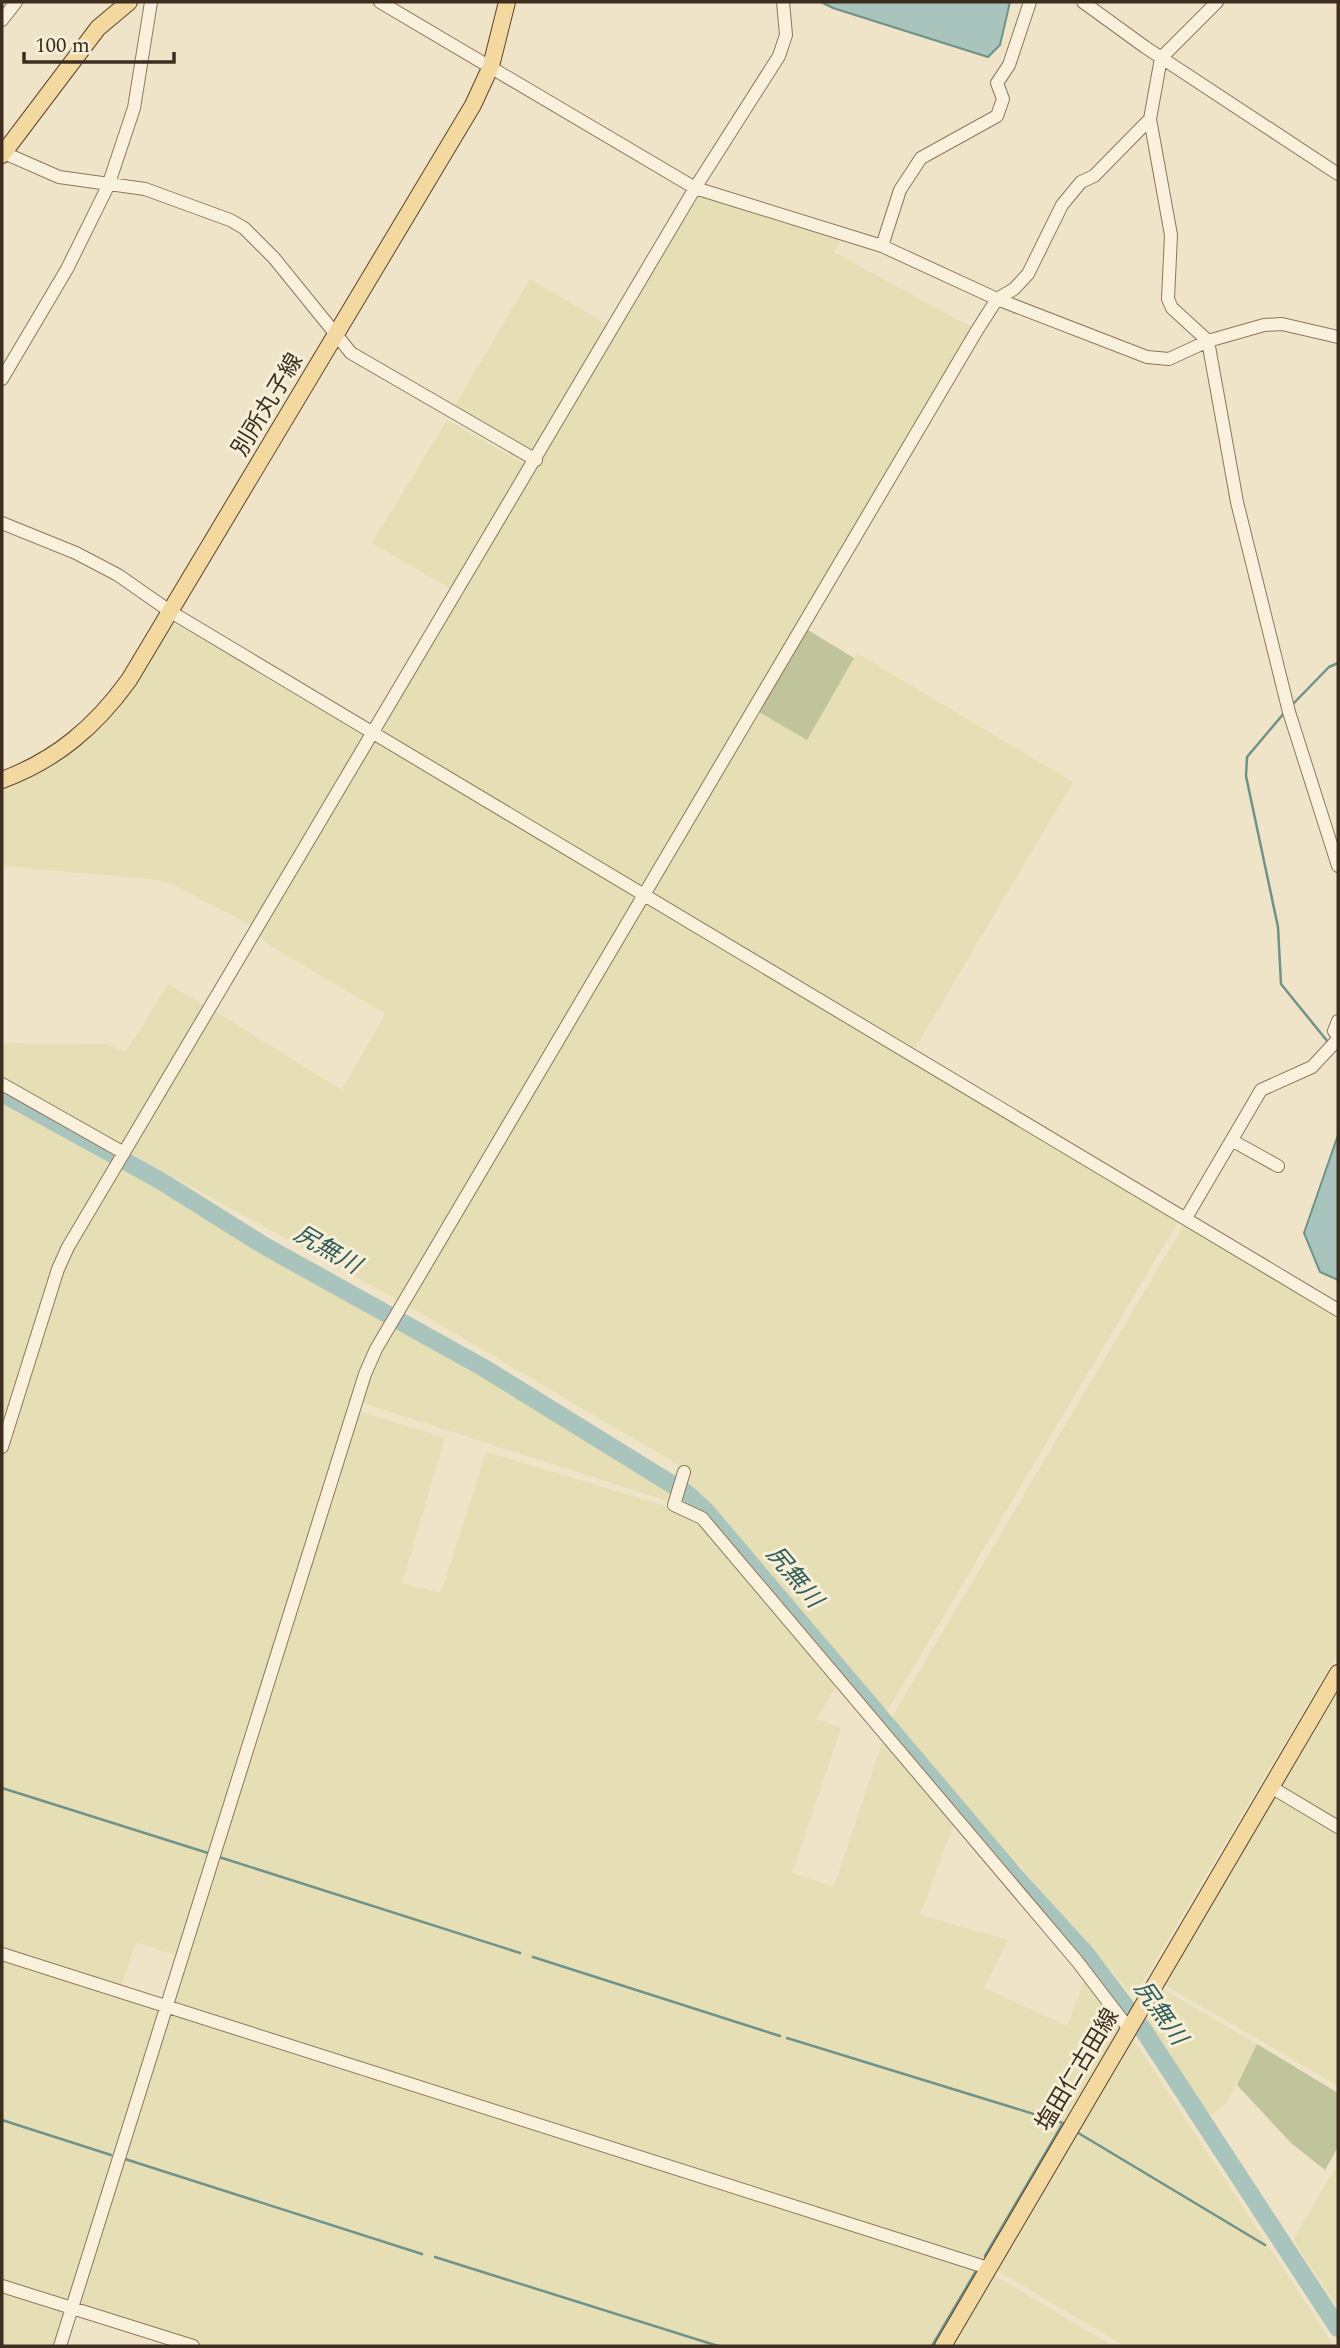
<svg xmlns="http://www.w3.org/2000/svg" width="1340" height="2348" font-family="Spectral,'Noto Sans JP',serif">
  <rect width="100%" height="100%" fill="#f0e4c8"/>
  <path fill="#e6deb5" d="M700 195 841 239 834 252 973 328 643 887 378 731Z
    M530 279 608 325 532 451 454 407Z
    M447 420 525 464 451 589 372 543Z
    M173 623 637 896 399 1301 132 1154V1147L213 1010 342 1090 385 1014 266 943 252 926 174 885 158 880 2 866V788L58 762 104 724 135 685Z
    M857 653 1073 782 915 1048 650 890 757 711 807 739Z
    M643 900 1179 1220 886 1713 685 1485 687 1470 405 1304Z
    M168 984 204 1005 205 1011 121 1147 2 1080V1043L107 1044 126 1052Z
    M2 1102 389 1319 178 1956 136 1942 121 1987 2 1949Z
    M1187 1225 1338 1315V1653L1134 1997 891 1719 1182 1228Z
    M394 1323 590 1436 673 1493 670 1502 360 1402 368 1375Z
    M358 1411 445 1438 402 1583 441 1593 486 1452 692 1514 837 1684 817 1719 841 1728 792 1873 834 1887 883 1740 954 1823 920 1915 1008 1940 984 1988 1067 2026 1086 1977 1123 2030 986 2261 174 2004 172 2001Z
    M1338 1684V2086L1165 1985 1163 1979Z
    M2 1958 158 2008 162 2012 70 2300 65 2302 2 2282Z
    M1163 1989 1257 2044 1226 2104 1208 2117 1143 2015 1158 1990Z
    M173 2013 981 2270 937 2346H207L78 2306 168 2015Z
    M1131 2036 1334 2346H1125L993 2268Z
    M1338 2163V2308L1293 2240Z
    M990 2273 1113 2346H947Z
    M2 2288 63 2308 65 2313 55 2346H2Z"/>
  <path fill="#bfc49a" d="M808 630 854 658 807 740 759 712Z
    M1257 2044 1338 2093V2147L1325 2170 1291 2143 1237 2085Z"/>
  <path fill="#a9c4bc" stroke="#6f938a" stroke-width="2" d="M821 2H1010L1000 45 988 57 833 8Z
    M1338 1135V1280L1320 1272 1304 1233Z"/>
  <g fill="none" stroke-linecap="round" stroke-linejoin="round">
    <path stroke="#6f938a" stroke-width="2.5" d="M1292 705 1329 667 1338 663
      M1285 712 1247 757 1246 776 1278 927 1281 984 1328 1042
      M2 1788 208 1853
      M219 1857 520 1953
      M533 1957 780 2036
      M787 2038 1063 2123 985 2256
      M2 2120 111 2155
      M1075 2131 1265 2245
      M125 2159 422 2254
      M435 2257 718 2346
      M932 2346 976 2271"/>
    <path stroke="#a9c4bc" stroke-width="18" d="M2 1093 161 1181 263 1245 484 1368 686 1493 705 1510 1014 1875 1086 1954 1144 2031 1338 2328"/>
    <g stroke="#8d765c" stroke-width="14">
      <path id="minor" d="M380 2 695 188 882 246 997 299 1147 357 1169 359 1208 341 1264 325 1282 324 1338 337
        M1083 2 1145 47 1338 174
        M2 20 16 2
        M1150 119 1171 235 1168 299 1172 308 1208 341 1237 502 1289 712 1338 866
        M2 152 59 177 145 189 230 220 244 228 274 258 351 353 536 460
        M882 246 900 190 921 158 997 116 1003 99 997 83 1009 65 1030 2
        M2 379 67 269 108 186 134 108 151 2
        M2 523 76 553 118 575 171 612 1338 1310
        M1338 1021 1334 1031 1338 1037
        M2 1084 124 1153
        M1233 1141 1278 1166
        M1186 1218 1261 1090 1312 1067 1338 1039
        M2 1447 58 1269 68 1247 695 188 779 56 786 35 783 2
        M684 1472 674 1505 702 1518 1077 1961 1129 2029
        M1271 1787 1338 1827
        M2 1954 988 2268
        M2 2286 193 2346
        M60 2346 365 1374 376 1349 976 332 997 299 1014 289 1028 274 1062 205 1081 182 1094 176 1150 119 1161 58 1217 2"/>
    </g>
    <g stroke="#5b4430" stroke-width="18">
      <path id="major" d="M2 155 98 28 129 2
        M2 780C56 760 95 727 129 680L473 105 491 66 507 2
        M943 2346 1338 1673"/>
    </g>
    <use href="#minor" stroke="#faf1dc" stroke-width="12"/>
    <use href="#major" stroke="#f3d9a0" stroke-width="16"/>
  </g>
  <g text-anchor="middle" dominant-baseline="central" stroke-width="6" stroke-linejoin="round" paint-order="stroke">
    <g font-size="23" fill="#3d2e20" stroke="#f7eed8">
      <text transform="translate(268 405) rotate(-59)">別所丸子線</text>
      <text transform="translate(1078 2070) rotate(-59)">塩田仁古田線</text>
    </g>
    <g font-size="24" font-style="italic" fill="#2f5d5a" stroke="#f7eed8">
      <text transform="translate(327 1250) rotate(30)">尻無川</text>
      <text transform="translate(794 1577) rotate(50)">尻無川</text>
      <text transform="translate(1160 2013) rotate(55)">尻無川</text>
    </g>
  </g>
  <rect width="1340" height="2348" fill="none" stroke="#3d2e20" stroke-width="7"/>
  <path d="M24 52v10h150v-10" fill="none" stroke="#3d2e20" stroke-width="3.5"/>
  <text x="35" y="52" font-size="21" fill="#3d2e20" stroke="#f7eed8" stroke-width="5" paint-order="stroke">100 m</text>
</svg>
